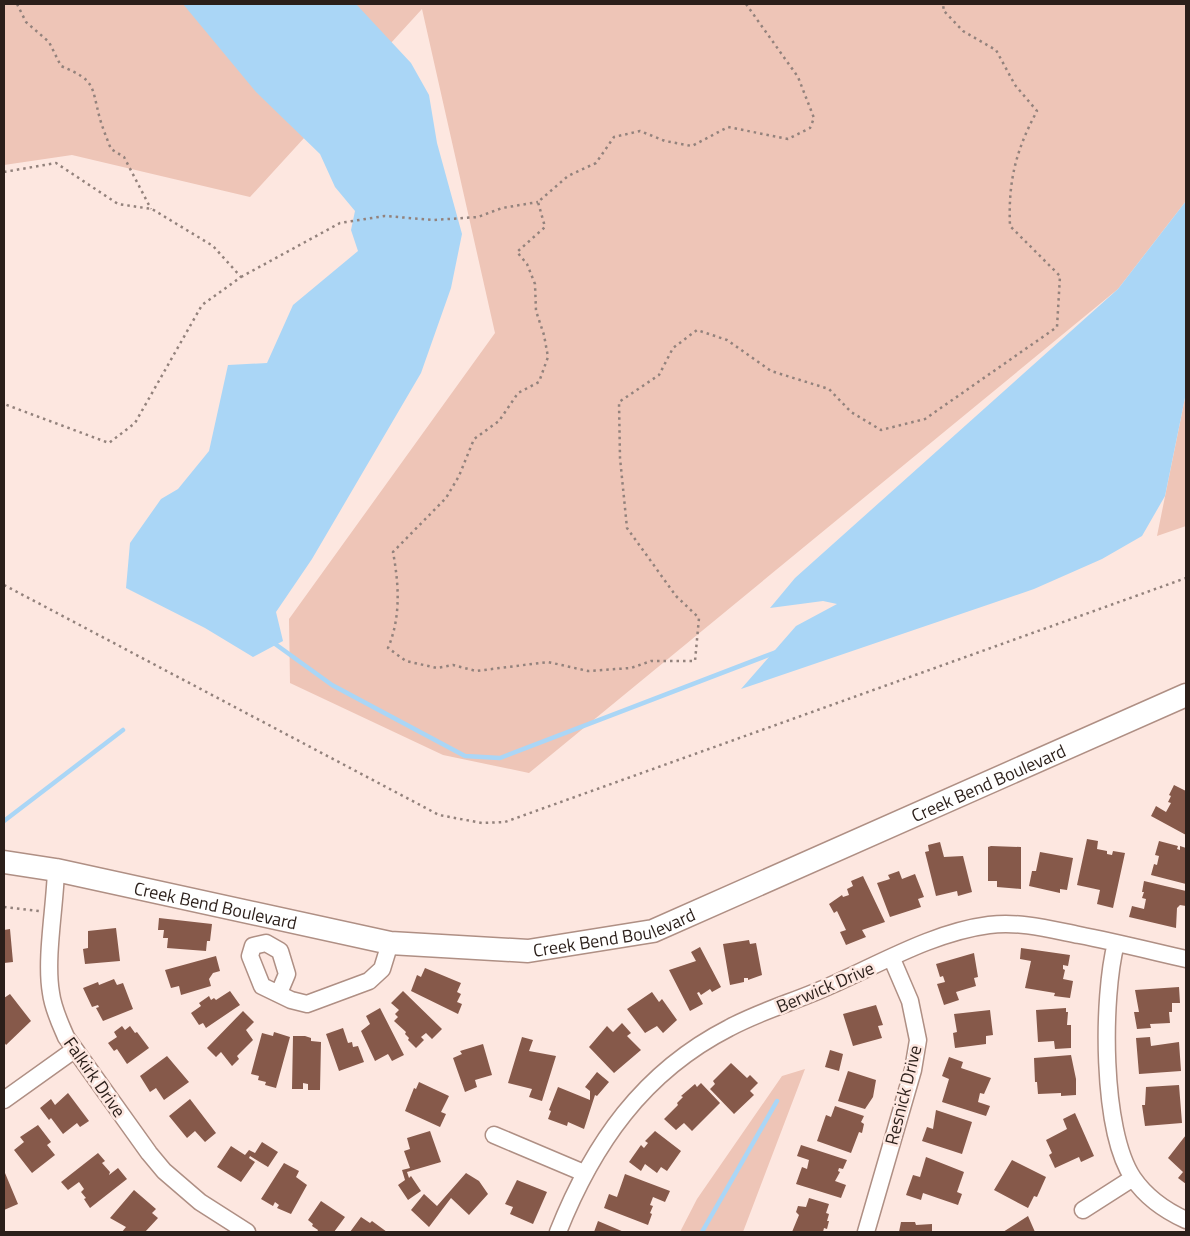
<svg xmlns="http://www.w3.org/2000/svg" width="1190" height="1236" font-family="'Titillium Web',sans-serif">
  <rect width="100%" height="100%" fill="#fde7e0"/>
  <path fill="#eec5b7" d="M4 4H1186V201L1118 289 529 773 443 755 290 683 289 619 495 333 422 9 250 197 72 155 4 165Z
    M1186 393V526L1157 536Z
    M805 1069 743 1232H680L697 1199 782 1076Z"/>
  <path fill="#aad6f6" d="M183 4H356L411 63 429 95 437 143 462 234 451 288 421 373 312 559 276 612 283 641 253 657 205 628 126 588 130 543 161 499 178 489 209 451 228 365 267 363 293 305 358 251 351 230 355 211 335 187 320 154 256 92Z
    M1186 201V393L1165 496 1142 536 1102 559 1034 589 741 689 796 626 837 604 823 601 770 608 795 578 1118 289Z"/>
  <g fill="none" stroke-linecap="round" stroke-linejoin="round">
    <path stroke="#aad6f6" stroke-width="4.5" d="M271 641 332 685 465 756 500 758 779 651
      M4 821 123 730
      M702 1232 777 1101"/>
  </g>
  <path fill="#86594a" d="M1174 785 1186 791V835L1151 816 1156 806 1166 812 1171 803 1168 802 1171 796 1169 795Z
    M1087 839 1098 841 1097 849 1107 851V854L1112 855 1113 851 1125 853 1113 908 1097 904 1100 890 1077 885Z
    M1159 841 1178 846 1177 849 1180 850V846L1186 848V884L1151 875 1154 864 1157 865 1159 856 1155 855Z
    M940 842 944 857 963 856 972 892 958 896 957 891 936 896 925 852 929 851 928 845Z
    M991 846 1021 847V889L997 887V881H988V847Z
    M1040 852 1073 858 1067 890 1060 889V893L1029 886 1032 871H1036Z
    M899 871 902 879 915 874 924 897 918 899 921 907 890 917 877 883 890 879 888 875Z
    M863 876 885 922 862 930 866 937 846 945 840 932 846 930 837 911 834 913 829 904 842 895 843 897 849 895 847 889 853 886 851 881Z
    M1144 881 1186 891V906L1180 905 1177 908 1176 928 1129 917 1132 906 1144 909 1146 899 1142 898 1144 892H1142Z
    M159 918 212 924 210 941H207L206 951 167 948 168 938H163L164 930H158Z
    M116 928 120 961 85 964 83 949 88 948V931Z
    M10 929 13 962 4 963V930Z
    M749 940 750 944 756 943 762 975 748 980V978H744V982L730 985 723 944Z
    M700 947 721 987 712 992 710 989 701 995 699 992 697 993 703 1004 690 1011 669 970 696 961 691 952Z
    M1021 948 1070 955 1068 966 1063 965V969L1065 970 1063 979 1073 981 1070 998 1054 996 1055 993 1025 988 1031 961 1020 959Z
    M974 953 978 977 974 978 976 986 956 992 959 1000 944 1005 937 984 945 982 943 976 940 977 936 964Z
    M216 956 220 971 213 973 209 979 211 986 181 995 179 986 171 988 165 970Z
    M425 968 461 983 457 992 461 994 457 1002 462 1004 458 1014 411 991 417 975 421 977Z
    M114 979 117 985 123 983 133 1009 103 1021 96 1008 99 1007 98 1005 92 1007 83 988 98 982 99 985Z
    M1179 987 1180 1003H1172V1012H1169L1170 1023 1150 1024 1151 1028 1137 1029 1134 1012H1139L1135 990Z
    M230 991 240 1005 206 1028 203 1023 199 1025 191 1013 201 1006 199 1003 209 996 211 1000 214 998 216 1000Z
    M403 991 442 1029 432 1039 426 1033 421 1037 424 1040 416 1048 408 1040 409 1038 405 1034 406 1032 394 1021 398 1017 395 1014 399 1010 391 1003Z
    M652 992 659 1002 662 999 677 1020 663 1033 657 1026 645 1033 627 1009Z
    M10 994 31 1021 6 1045 4 1042V998Z
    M876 1005 883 1025 878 1026 882 1038 853 1046 843 1014Z
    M380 1008 404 1055 392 1061 388 1054 375 1061 361 1031 370 1024 366 1016Z
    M1066 1008V1012H1068L1067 1025H1071V1048L1055 1049 1054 1041 1038 1042 1036 1010Z
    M990 1010 993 1035 986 1036V1044L955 1048 953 1033 957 1032 954 1014Z
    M243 1011 254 1022 246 1030 253 1040 237 1056 239 1059 232 1066 221 1052 216 1057 207 1048Z
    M622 1023 631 1033 627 1036 641 1050 614 1073 589 1047 607 1026 613 1032Z
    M122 1026 125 1030 130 1026 135 1033 137 1032 149 1048 127 1064 117 1049 114 1051 108 1043 117 1037 114 1032Z
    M343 1028 348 1043 352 1042 353 1047 358 1046 364 1062 339 1071 326 1034Z
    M274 1032 290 1037 276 1088 265 1085 266 1082 258 1080 259 1076 251 1074 262 1033 273 1036Z
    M293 1036H305L311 1038V1041L321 1042 320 1090H308V1084L303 1083V1089H292Z
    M522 1037 533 1040 529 1051 556 1056 542 1101 529 1097 532 1089 508 1083Z
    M1150 1037 1151 1046 1179 1042 1181 1071 1139 1074 1136 1038Z
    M483 1044 492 1075 475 1080 477 1087 465 1092 453 1058 462 1054 460 1051Z
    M830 1050 843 1054 839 1071 825 1067Z
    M1071 1055 1076 1079V1095L1061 1096V1093L1038 1094 1037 1082H1035L1034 1058Z
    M167 1056 189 1082 164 1100 156 1088 150 1092 140 1076Z
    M949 1057 963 1062 961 1068 991 1078 984 1094 980 1093 978 1102 990 1106 986 1116 942 1102 949 1079 942 1076Z
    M731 1063 747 1078 750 1075 758 1083 750 1091 754 1095 734 1114 710 1089 715 1084 713 1081Z
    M848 1071 876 1080 873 1097 865 1109 838 1101Z
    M597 1072 609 1082 597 1096 595 1095 584 1129 568 1122 567 1126 548 1119 551 1111 549 1110 558 1087 590 1100V1091L585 1087Z
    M419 1082 449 1096 441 1112 446 1114 440 1127 405 1111 414 1088 416 1089Z
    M701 1083 720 1103 692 1131 684 1123 676 1130 664 1119 678 1105 677 1103 683 1097 681 1096 695 1084 697 1087Z
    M1179 1085 1182 1123 1145 1126 1142 1105H1145L1146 1087Z
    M68 1093 89 1121 80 1127 77 1123 63 1134 51 1118 49 1120 40 1108 51 1099 55 1105Z
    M190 1099 216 1133 205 1142 195 1131 187 1138 169 1116Z
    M835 1106 864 1116 861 1122 864 1124 862 1133 859 1132 851 1153 817 1141 826 1115 831 1117Z
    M936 1110 972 1122 962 1154 922 1141 927 1127 933 1129Z
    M1075 1113 1094 1156 1081 1162 1079 1157 1055 1168 1049 1155 1052 1153 1046 1140 1067 1129 1063 1119Z
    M38 1125 51 1142 47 1145 55 1155 32 1173 14 1150 24 1142 20 1137Z
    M430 1131 441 1162 407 1172 409 1178 411 1176 421 1191 408 1200 398 1185 405 1180 402 1170 410 1168 404 1151 410 1149 407 1138Z
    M655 1131 681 1151 667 1171 661 1167 657 1173 645 1164 641 1171 629 1162 641 1145 644 1148 648 1143 645 1141Z
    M1186 1135V1184L1178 1178 1183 1172 1168 1158Z
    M262 1142 278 1152 268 1167 250 1156 249 1158 255 1162 241 1182 217 1167 231 1146 245 1155 249 1150 255 1153Z
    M801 1145 847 1160 843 1169 839 1168 838 1171 840 1172 835 1181 846 1185 841 1198 796 1184 802 1167 807 1169 809 1160 797 1156Z
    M98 1153 105 1161 102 1163 110 1172 109 1175 118 1168 127 1179 90 1208 84 1199 86 1198 81 1192 84 1189 79 1182 68 1190 61 1182Z
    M926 1157 964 1172 957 1192 962 1194 958 1205 923 1193 921 1200 906 1195 913 1175 920 1177Z
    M1012 1160 1046 1177 1037 1197 1034 1196 1028 1208 994 1190Z
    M284 1163 299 1171 296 1177 307 1185 291 1214 277 1208 279 1205 275 1202 273 1206 261 1199Z
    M5 1173 18 1204 4 1210V1174Z
    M466 1173 479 1181 488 1194 469 1215 451 1198 429 1227 411 1210 424 1194 437 1206Z
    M625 1174 670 1191 665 1202 653 1197 650 1205 653 1206 650 1213 652 1214 648 1225 604 1208 609 1194 617 1197Z
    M517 1180 547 1192 533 1224 510 1214 513 1207 505 1204Z
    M134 1190 156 1209 152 1213 158 1218 145 1232H122L126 1227 110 1218Z
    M809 1198 829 1204 826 1213 829 1214 827 1221H829L827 1229 824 1228 823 1232H792L799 1215 796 1212 798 1206 806 1207Z
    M321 1201 345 1217 334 1232H317L318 1230 312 1226 313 1224 308 1220Z
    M1028 1216 1035 1232H1003Z
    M361 1217 370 1223 372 1221 387 1232H350Z
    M598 1221 624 1232H594Z
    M901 1222H915L916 1225 932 1224V1232H899Z"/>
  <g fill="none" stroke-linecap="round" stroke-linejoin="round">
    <g stroke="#af8f84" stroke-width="19">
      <path id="street" d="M56 870C55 907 45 959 51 993 53 1009 60 1023 66 1037L149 1153 164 1171 200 1202 247 1232
        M1116 943C1102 997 1101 1130 1133 1178 1146 1197 1166 1211 1186 1220
        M279 993 287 974 280 951 266 943 253 946 250 956 262 986 291 1000 307 1004 369 981 382 969 390 943
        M4 1100 74 1050
        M494 1135 584 1173
        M1083 1210 1133 1178
        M558 1232C593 1144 643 1072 729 1028 762 1010 800 1000 834 984 883 962 935 932 989 925 1019 921 1049 929 1079 935 1115 942 1151 951 1186 959
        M866 1232 913 1070 918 1040 910 1001 892 959"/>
    </g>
    <g stroke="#af8f84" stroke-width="25">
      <g id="secondary">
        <path id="s1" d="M4 862 56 870 390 943 528 951 653 931 1186 695"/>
      </g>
    </g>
    <path stroke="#93827c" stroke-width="2.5" stroke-dasharray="2.5 4" stroke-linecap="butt" d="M17 4 26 22 49 42 61 66C97 81 91 86 100 119 103 129 107 139 111 149L124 157 151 209
      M746 4 798 77 814 118 810 128 788 139 728 127 692 146 665 141 640 131 614 137 596 163 568 176 538 202 545 227 517 252 527 264 535 284 536 311 544 335 548 357 539 382 518 393 499 421 474 439 459 476 446 498 393 552C399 585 401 617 388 648L406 661 437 668 453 665 476 671 548 662 588 671 631 668 651 661H695L699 618 676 596 627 528 620 458 619 402 659 375 673 348 697 330 727 340 771 371 829 389 851 412 881 430 925 419 1057 327 1060 276 1010 226C1008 181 1016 150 1037 111L1015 85 996 50 963 31 943 10 944 4
      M4 172 56 163 118 204 152 209 213 246 241 277 202 305 135 423 109 443 4 404
      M241 277 340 223 385 216 434 220 478 217 502 208 538 202
      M4 585 439 815 482 823 505 822 1186 578
      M4 907 39 911"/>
    <use href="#street" stroke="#fff" stroke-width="16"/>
    <use href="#secondary" stroke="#fff" stroke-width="22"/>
  </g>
  <g text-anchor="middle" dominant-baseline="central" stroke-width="5" stroke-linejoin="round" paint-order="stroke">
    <g font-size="18" fill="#2b1f1a" stroke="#fde7e0">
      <text stroke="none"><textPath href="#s1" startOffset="1026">Creek Bend Boulevard</textPath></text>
      <text stroke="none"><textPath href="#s1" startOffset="216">Creek Bend Boulevard</textPath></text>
      <text stroke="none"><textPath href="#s1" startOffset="621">Creek Bend Boulevard</textPath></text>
      <text transform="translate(825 987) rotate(-23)">Berwick Drive</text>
      <text transform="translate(95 1077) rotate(55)">Falkirk Drive</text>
      <text transform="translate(903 1095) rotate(-76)">Resnick Drive</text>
    </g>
  </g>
  <rect width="1190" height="1236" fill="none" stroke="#2b1f1a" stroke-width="10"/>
</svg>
